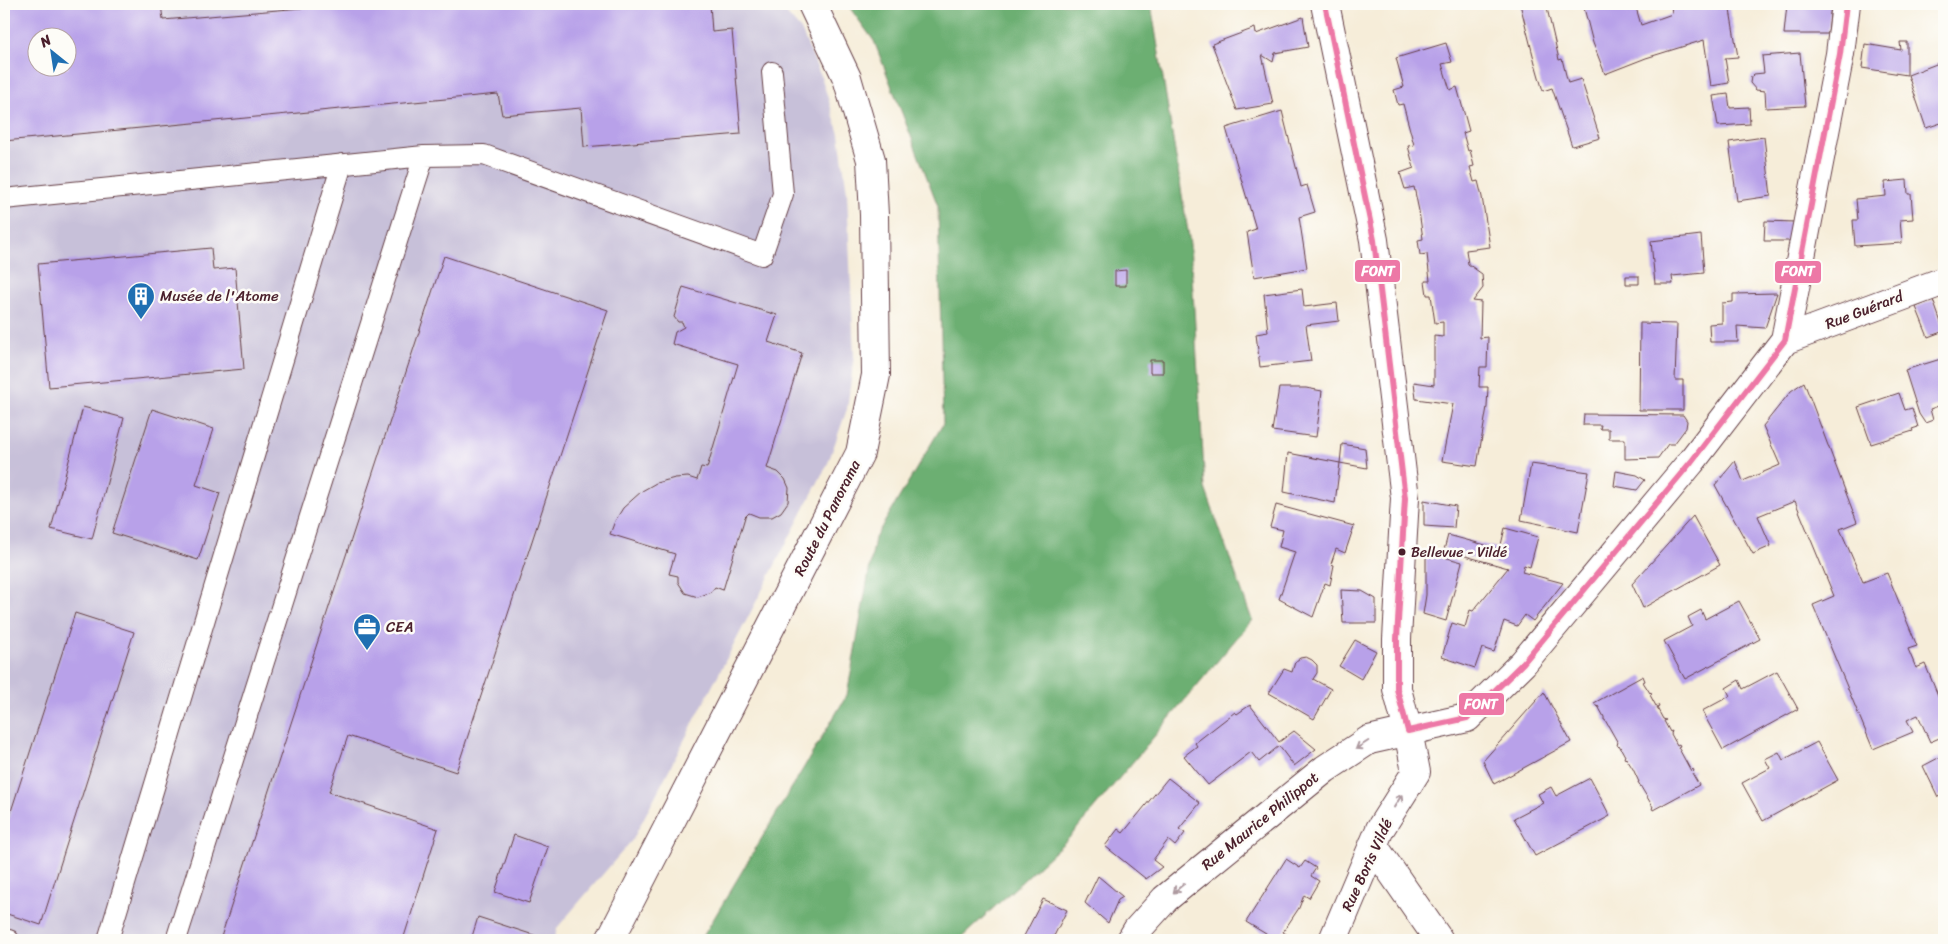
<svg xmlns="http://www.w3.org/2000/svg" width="1948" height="944" font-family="Sriracha,sans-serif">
  <rect width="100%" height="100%" fill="#fdfcf7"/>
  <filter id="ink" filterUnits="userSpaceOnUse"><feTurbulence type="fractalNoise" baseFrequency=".02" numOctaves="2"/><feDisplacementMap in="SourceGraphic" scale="10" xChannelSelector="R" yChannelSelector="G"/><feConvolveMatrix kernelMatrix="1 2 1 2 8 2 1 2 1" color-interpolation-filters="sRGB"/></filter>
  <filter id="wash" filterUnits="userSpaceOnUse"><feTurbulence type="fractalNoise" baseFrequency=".0096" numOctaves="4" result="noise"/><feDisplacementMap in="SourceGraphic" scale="20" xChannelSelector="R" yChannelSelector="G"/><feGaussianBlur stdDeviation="1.12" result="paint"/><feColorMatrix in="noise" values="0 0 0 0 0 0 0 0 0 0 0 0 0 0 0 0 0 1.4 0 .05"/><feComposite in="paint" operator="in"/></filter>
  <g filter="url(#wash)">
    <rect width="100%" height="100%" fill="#f6edd9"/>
    <path fill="#c7c0d9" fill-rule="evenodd" d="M4 4H778L801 30 822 79 839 134 847 192 854 357 847 409 828 463 633 839 557 928 554 940H4ZM38 38H68V68H38Z"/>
    <path fill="#6caf72" stroke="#5b674e" d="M847 4H1151L1190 244 1205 488 1252 620 1069 838 959 940H701L847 695 875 538 943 424 938 206 874 41Z"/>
    <g id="blocks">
      <path fill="#b8a1e9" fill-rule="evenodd" d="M4 4H161L163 20 347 4H710L712 32 732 30 741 134 584 147 581 108 502 115 498 94 4 141ZM38 38H68V68H38Z
        M1520 4H1546L1558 55 1559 60 1562 59 1568 83 1581 79 1600 138 1572 146 1552 88 1543 91 1535 63Z
        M1583 4H1635L1641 25 1672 14 1671 4H1729L1738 57 1725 58 1729 83 1711 86 1704 40 1646 58 1605 74 1593 43Z
        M1787 4H1831L1828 34H1784Z
        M1303 17 1308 47 1275 53 1273 62 1262 55 1273 104 1237 110 1212 44 1255 28 1256 34Z
        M1900 42H1907V75L1862 68 1865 44 1901 50Z
        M1446 43 1452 62 1442 64 1450 90 1457 87 1469 131 1463 133 1468 151 1470 150 1474 166 1470 167 1474 182 1478 181 1482 197 1490 247 1466 250 1468 264 1482 274 1483 288 1473 301 1481 302 1480 338 1488 337 1487 367H1480L1479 387H1488L1487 407 1477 466 1442 461 1453 404 1416 399 1414 382 1434 385V336L1443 337V322L1435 323 1431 295H1427L1425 281H1430L1427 254 1420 255 1418 240 1423 239 1419 211 1414 187 1405 189 1400 173 1414 168 1408 146 1414 145 1403 104 1398 105 1394 90 1404 87 1396 58Z
        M1800 53 1805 106 1766 108 1765 91 1756 90 1750 83 1751 77 1754 74 1764 73 1762 56Z
        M1944 61V122L1926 128 1908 75Z
        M1728 94 1730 108 1749 107 1750 124 1718 126 1713 96Z
        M1282 111 1301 187 1307 185 1315 212 1299 217 1307 268 1254 277 1247 232 1256 229 1226 128Z
        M1764 137 1771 196 1737 201 1729 142Z
        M1907 180 1908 194H1911L1913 219 1900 220 1902 243 1855 246 1853 220H1858L1856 199 1886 196 1885 182Z
        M1765 221 1795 222 1792 241H1764Z
        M1701 235 1704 273 1672 276 1673 284H1655L1651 241Z
        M211 248 213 270 235 268 244 369 49 387 38 264Z
        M444 256 608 310 456 772 348 736 329 792 438 829 403 940H220Z
        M1126 270V286H1115V271Z
        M1626 276H1639V284H1626Z
        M683 287 777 315 768 342 802 353 767 468 778 472 785 479 789 488 788 502 781 512 772 517H759L749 513 745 517 723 590 715 587 711 592 698 597 685 593 678 582V576L669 574 675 554 610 534 615 521 623 508 642 491 656 483 675 478 688 477 697 480 701 467 707 468 738 364 672 344 675 332 684 327 682 322H678L674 317Z
        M1302 289 1304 307 1337 303 1339 321 1306 325 1311 361 1260 367 1256 334 1268 332 1264 294Z
        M1777 293 1765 328 1737 326 1738 342H1710L1709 324 1722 323V303L1733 302V294Z
        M1933 300 1944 331 1928 337 1916 307Z
        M1640 323 1677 324 1675 380H1683V410H1639Z
        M1944 358V404L1930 409 1933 420 1925 423 1919 414 1905 370Z
        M1150 360H1163V373H1150Z
        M1804 382 1857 522 1840 529 1863 582 1887 573 1917 646 1908 649 1916 668 1925 664 1942 705H1941L1944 713V736L1930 742 1918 715 1907 720 1913 732 1873 749 1813 605 1834 596 1795 501 1758 516 1771 546 1753 554 1715 485 1735 461 1743 481 1780 465 1763 426 1791 391Z
        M1279 388H1306L1322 391 1316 437 1272 431Z
        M1899 393 1905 410 1912 408 1918 427 1912 429 1913 431 1871 444 1858 407Z
        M83 407 124 418 92 539 51 529Z
        M152 409 214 429 196 485 220 493 198 560 112 533Z
        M1584 414 1683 415 1687 421 1686 428 1674 444H1668L1658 458 1625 459V439H1609V429H1600L1601 425H1583Z
        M1342 444 1365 448 1367 468 1340 463Z
        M1288 453 1340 463 1335 503 1284 492Z
        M1531 464 1589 472 1578 532 1521 520Z
        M1616 471 1637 475 1645 480 1637 490 1614 486Z
        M1424 500 1456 506 1454 528 1424 526Z
        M1276 505 1354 526 1345 553 1336 549 1331 564 1334 565 1330 585 1325 583 1313 617 1279 599 1295 552 1279 547 1283 530 1270 527Z
        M1693 516 1720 565 1643 608 1632 584Z
        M1505 528 1538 537 1530 567 1524 565 1522 572 1563 583 1533 621 1525 615 1517 626 1504 621 1494 652 1482 648 1475 668 1442 657 1452 623 1465 627 1470 610 1473 611 1508 568 1444 550 1448 535 1500 549Z
        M1426 552 1462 562 1446 621 1423 614 1426 595Z
        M1341 590 1362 591 1376 599V623H1343Z
        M1739 601 1760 639 1685 679 1664 641 1692 626 1688 617 1701 610 1705 619Z
        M75 613 134 632 41 925 4 913V833Z
        M1355 640 1376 651 1361 679 1339 666Z
        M1306 657 1312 660 1317 665V673L1313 679 1331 689 1314 719 1269 693 1284 669 1292 672 1295 662 1300 658Z
        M1777 671 1798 709 1723 750 1702 711 1730 696 1726 688 1739 680 1743 689Z
        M1643 676 1645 681 1643 682 1650 693 1651 692 1652 694 1650 695 1656 706 1658 705 1659 707 1657 708 1663 719 1666 720 1664 721 1670 732 1672 731 1671 734 1677 745 1679 744 1680 746 1678 747 1691 771 1693 769 1694 771 1692 773 1699 785 1653 810 1652 808 1653 807 1638 782H1639L1633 769 1626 758 1625 759 1624 757 1625 756 1619 745 1618 746 1617 744 1618 743 1605 720H1604V717L1598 706 1597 707 1594 703Z
        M1544 692 1571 742 1494 784 1483 761Z
        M1250 705 1279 742 1294 731 1316 749 1294 766 1279 746 1259 762 1251 752 1208 785 1184 756 1197 746 1195 743 1235 712 1237 714Z
        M1817 742 1838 780 1763 821 1742 783 1770 768 1765 759 1779 752 1783 760Z
        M1944 755V794L1938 797 1923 766Z
        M1168 778 1200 803 1179 829 1185 833 1175 846 1168 840 1153 860 1162 867 1146 879 1105 846 1118 829 1123 833Z
        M1590 778 1610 816 1535 856 1514 818 1543 803 1538 794 1551 787 1556 796Z
        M514 835 548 847 529 903 495 892Z
        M1286 859 1300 868 1305 861 1316 868 1311 876 1319 881 1309 898 1304 895 1299 908 1283 932 1295 940H1276L1246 922Z
        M1098 876 1123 897 1118 900 1108 923 1085 903Z
        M1043 899 1067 910 1052 940H1028L1023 938Z
        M478 917 549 940H471Z"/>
    </g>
  </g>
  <g filter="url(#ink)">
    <use href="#blocks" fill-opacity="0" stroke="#643e45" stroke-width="1"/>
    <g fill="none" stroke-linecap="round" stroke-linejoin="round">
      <g stroke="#643e45" stroke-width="22">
        <path id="service" d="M4 199 424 156 484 155 762 255 783 194 772 72
          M4 939 9 940
          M108 940 342 164
          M176 940 424 156"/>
      </g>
      <g stroke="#643e45" stroke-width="30">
        <path id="minor" d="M1325 4 1374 240 1405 498 1397 639V689L1408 731 1416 772 1380 829 1333 940
          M1785 340 1944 281
          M1373 845 1439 940
          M610 940 860 453 876 375 874 215 871 160 847 78 812 4
          M1131 940 1137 930 1165 899 1325 769 1369 740 1467 718 1523 663 1691 462 1785 340 1840 54 1846 4"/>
      </g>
      <use href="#service" stroke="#fff" stroke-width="20"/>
      <use href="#minor" stroke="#fff" stroke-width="28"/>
      <g stroke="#fdfcf7" stroke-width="10">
        <path id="bus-1" d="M1325 4 1374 240 1405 498 1397 639V689L1408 731 1467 718 1523 663 1691 462 1785 340 1840 54 1846 4"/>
      </g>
      <use href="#bus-1" stroke="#ed78a6" stroke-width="6"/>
    </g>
    <defs><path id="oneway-shaft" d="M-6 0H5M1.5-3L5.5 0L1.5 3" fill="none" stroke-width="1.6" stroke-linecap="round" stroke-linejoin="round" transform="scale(1.25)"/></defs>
    <g stroke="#ae9aa0">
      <use href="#oneway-shaft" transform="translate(1362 745) rotate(148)"/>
      <use href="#oneway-shaft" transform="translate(1398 801) rotate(-58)"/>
      <use href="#oneway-shaft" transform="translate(1179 888) rotate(140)"/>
    </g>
  </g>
  <defs>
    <g id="building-pin" transform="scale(1.4375)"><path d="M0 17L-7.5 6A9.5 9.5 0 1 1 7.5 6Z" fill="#1f6fb2" stroke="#fdfcf7"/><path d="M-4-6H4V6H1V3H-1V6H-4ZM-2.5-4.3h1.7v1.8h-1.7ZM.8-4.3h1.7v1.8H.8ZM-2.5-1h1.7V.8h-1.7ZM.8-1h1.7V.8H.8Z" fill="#fff"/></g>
    <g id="office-pin" transform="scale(1.4375)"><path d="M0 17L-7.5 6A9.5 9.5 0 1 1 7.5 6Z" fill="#1f6fb2" stroke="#fdfcf7"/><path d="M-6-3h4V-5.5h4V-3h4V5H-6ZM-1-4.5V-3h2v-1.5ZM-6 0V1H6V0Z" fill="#fff"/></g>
  </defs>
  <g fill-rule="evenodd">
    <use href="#building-pin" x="141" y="296"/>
    <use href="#office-pin" x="367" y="627"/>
  </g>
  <circle fill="#4a1f2b" stroke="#fdfcf7" stroke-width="2" cx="1402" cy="552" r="4.5"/>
  <g text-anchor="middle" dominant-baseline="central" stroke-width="5" stroke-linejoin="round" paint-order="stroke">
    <g font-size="14" fill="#4a1f2b" stroke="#fdfcf7" text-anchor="start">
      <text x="1411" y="552">Bellevue - Vildé</text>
    </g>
    <g font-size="15" fill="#4a1f2b" stroke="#fdfcf7" text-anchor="start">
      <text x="160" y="296">Musée de l'Atome</text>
      <text x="386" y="627">CEA</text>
    </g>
    <g font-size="15" fill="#4a1f2b" stroke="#fdfcf7">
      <text transform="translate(1864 310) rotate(-21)">Rue Guérard</text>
      <text transform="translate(827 518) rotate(-63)">Route du Panorama</text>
      <text transform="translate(1260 821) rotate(-39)">Rue Maurice Philippot</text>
      <text transform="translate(1367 865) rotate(-65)">Rue Boris Vildé</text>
    </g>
  </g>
  <g stroke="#fdfcf7" stroke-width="2">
    <rect x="1354" y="259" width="47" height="24" rx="5" fill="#ed78a6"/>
    <rect x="1774" y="260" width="48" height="24" rx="5" fill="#ed78a6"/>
    <rect x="1458" y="692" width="47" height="24" rx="5" fill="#ed78a6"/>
  </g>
  <g font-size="14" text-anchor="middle" font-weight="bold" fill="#fff">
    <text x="1378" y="276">FONT</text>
    <text x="1798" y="276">FONT</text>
    <text x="1481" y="709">FONT</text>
  </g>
  <rect width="1948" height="944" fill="none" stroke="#fdfcf7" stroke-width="20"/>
  <g transform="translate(52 52) rotate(330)"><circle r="24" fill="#fdfcf7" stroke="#b5a4a5"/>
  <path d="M0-4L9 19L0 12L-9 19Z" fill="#1f6fb2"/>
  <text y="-8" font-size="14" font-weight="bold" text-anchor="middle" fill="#4a1f2b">N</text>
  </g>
</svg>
